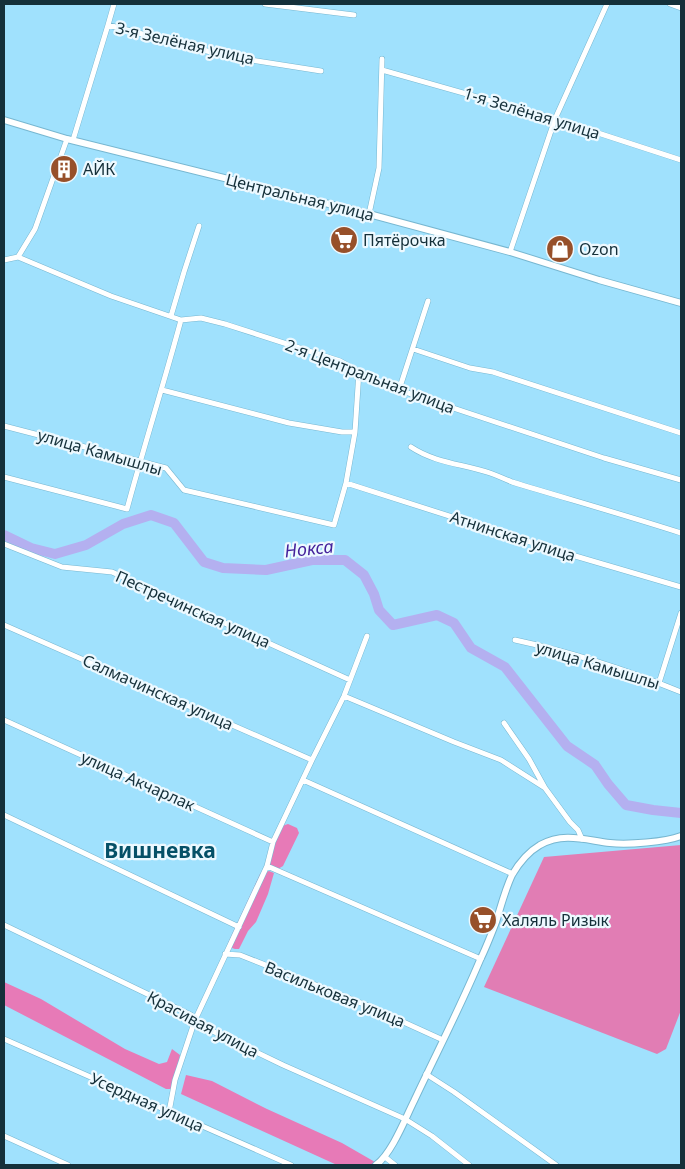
<svg xmlns="http://www.w3.org/2000/svg" width="685" height="1169" font-family="'Noto Sans',sans-serif">
  <rect width="100%" height="100%" fill="#a0e1fd"/>
  <path fill="#e17db4" d="M681 845V1010L666 1049 657 1054 484 987 544 857Z"/>
  <path fill="#e77ab7" d="M288 824 297 828 299 833 283 866 278 869 270 865 268 859 282 826Z
    M269 871 274 873 268 894 256 922 248 931 239 949H235L229 947 228 943 260 874Z
    M4 982 41 999 125 1049 159 1064 167 1062 172 1049 180 1055 175 1089H166L4 1005Z
    M186 1075 212 1081 267 1109 342 1143 375 1162 371 1165H337L181 1094Z"/>
  <g fill="none" stroke-linecap="round" stroke-linejoin="round">
    <path stroke="#b4b0f0" stroke-width="10" d="M4 535 31 548 55 554 86 545 123 524 151 515 174 523 204 562 223 568 266 570 312 560H345L364 575 374 594 379 610 393 625 437 615 454 623 471 648 505 667 567 746 595 765 608 784 626 805 653 810 681 813"/>
    <g stroke="#77b7d1" stroke-width="6">
      <path id="minor" d="M265 4 354 15
        M670 4 681 8
        M108 25 226 56 321 71
        M382 70 555 119 681 160
        M73 140 108 25 114 4
        M369 214 379 168 382 59
        M510 252 555 119 607 4
        M18 257 35 229 67 139
        M4 260 18 257 111 296 181 320 201 318 225 324 340 361 377 382 399 390 604 458 681 480
        M171 316 184 272 199 226
        M413 349 470 368 493 372 681 433
        M162 390 289 423 342 432H355
        M399 390 428 301
        M4 426 166 468 184 490 334 525 346 483 355 432 359 371
        M411 447C435 463 463 464 490 473 498 476 505 479 512 482 568 499 625 515 681 533
        M4 477 127 509C144 446 164 383 181 320
        M346 483 565 553 681 587
        M4 544 62 567 112 572 350 680
        M4 625 312 760
        M515 640C571 652 627 670 681 692
        M659 683 681 613
        M344 696 454 742 501 760 545 788 570 822 578 830 582 839
        M4 720 273 842
        M504 723 529 759 545 788
        M303 780 513 874
        M4 815 239 927
        M267 866 481 959
        M4 925 191 1015 200 1025 283 1065 405 1119 432 1136 469 1165
        M225 954 240 955 366 1005 443 1040
        M4 1039 291 1165
        M426 1074 454 1092 556 1165
        M169 1112 175 1080 195 1020 267 866 273 842 312 760 344 696 367 636
        M4 1136 68 1165
        M385 1157 395 1165"/>
    </g>
    <g stroke="#77b7d1" stroke-width="8">
      <path id="tertiary" d="M4 120 67 139 369 214 510 252 599 280 681 303
        M376 1165C392 1153 405 1119 414 1101 436 1054 460 1008 480 960 486 948 491 935 496 922 501 906 505 890 512 875 519 863 528 852 540 845 564 832 585 840 610 843 628 845 665 842 681 836"/>
    </g>
    <use href="#minor" stroke="#fff" stroke-width="5"/>
    <use href="#tertiary" stroke="#fff" stroke-width="6"/>
  </g>
  <defs>
    <g id="building-disc" transform="scale(1.4375)"><circle r="9.5" fill="#97502a" stroke="#edf9ff"/><path d="M-4-6H4V6H1V3H-1V6H-4ZM-2.5-4.3h1.7v1.8h-1.7ZM.8-4.3h1.7v1.8H.8ZM-2.5-1h1.7V.8h-1.7ZM.8-1h1.7V.8H.8Z" fill="#fff"/></g>
    <g id="supermarket-disc" transform="scale(1.4375)"><circle r="9.5" fill="#97502a" stroke="#edf9ff"/><path d="M-6-5.5h2.5l.6 2H6L4.5 2H-2.5L-4.4-4H-6ZM-1.5 3.2a1.3 1.3 0 1 0 .1 0ZM3 3.2a1.3 1.3 0 1 0 .1 0Z" fill="#fff"/></g>
    <g id="shop-disc" transform="scale(1.4375)"><circle r="9.5" fill="#97502a" stroke="#edf9ff"/><path d="M-5-2.5h2.3a2.7 3.5 0 0 1 5.4 0H5L5.5 6h-11ZM-1.5-2.5h3a1.5 2.3 0 0 0-3 0Z" fill="#fff"/></g>
  </defs>
  <g fill-rule="evenodd">
    <use href="#building-disc" x="64" y="169"/>
    <use href="#supermarket-disc" x="344" y="240"/>
    <use href="#shop-disc" x="560" y="249"/>
    <use href="#supermarket-disc" x="483" y="920"/>
  </g>
  <g text-anchor="middle" dominant-baseline="central" stroke-width="4.5" stroke-linejoin="round" paint-order="stroke">
    <g font-size="16" fill="#15303a" stroke="#edf9ff">
      <text transform="translate(185 43) rotate(13)">3-я Зелёная улица</text>
      <text transform="translate(532 113) rotate(17)">1-я Зелёная улица</text>
      <text transform="translate(300 197) rotate(14)">Центральная улица</text>
      <text transform="translate(370 376) rotate(21)">2-я Центральная улица</text>
      <text transform="translate(100 452) rotate(16)">улица Камышлы</text>
      <text transform="translate(513 536) rotate(18)">Атнинская улица</text>
      <text transform="translate(193 609) rotate(24)">Пестречинская улица</text>
      <text transform="translate(598 665) rotate(17)">улица Камышлы</text>
      <text transform="translate(158 692) rotate(24)">Салмачинская улица</text>
      <text transform="translate(138 781) rotate(24)">улица Акчарлак</text>
      <text transform="translate(335 994) rotate(22)">Васильковая улица</text>
      <text transform="translate(203 1024) rotate(28)">Красивая улица</text>
      <text transform="translate(147 1102) rotate(24)">Усердная улица</text>
    </g>
    <g font-size="16" fill="#15303a" stroke="#edf9ff" text-anchor="start">
      <text x="83" y="169">АЙК</text>
      <text x="363" y="240">Пятёрочка</text>
      <text x="579" y="249">Ozon</text>
      <text x="502" y="920">Халяль Ризык</text>
    </g>
    <g font-size="18" font-style="italic" fill="#43219b" stroke="#edf9ff">
      <text transform="translate(309 548) rotate(-6)">Нокса</text>
    </g>
    <g font-size="21" font-weight="bold" fill="#055067" stroke="#edf9ff">
      <text x="160" y="850">Вишневка</text>
    </g>
  </g>
  <rect width="685" height="1169" fill="none" stroke="#15303a" stroke-width="10"/>
</svg>
